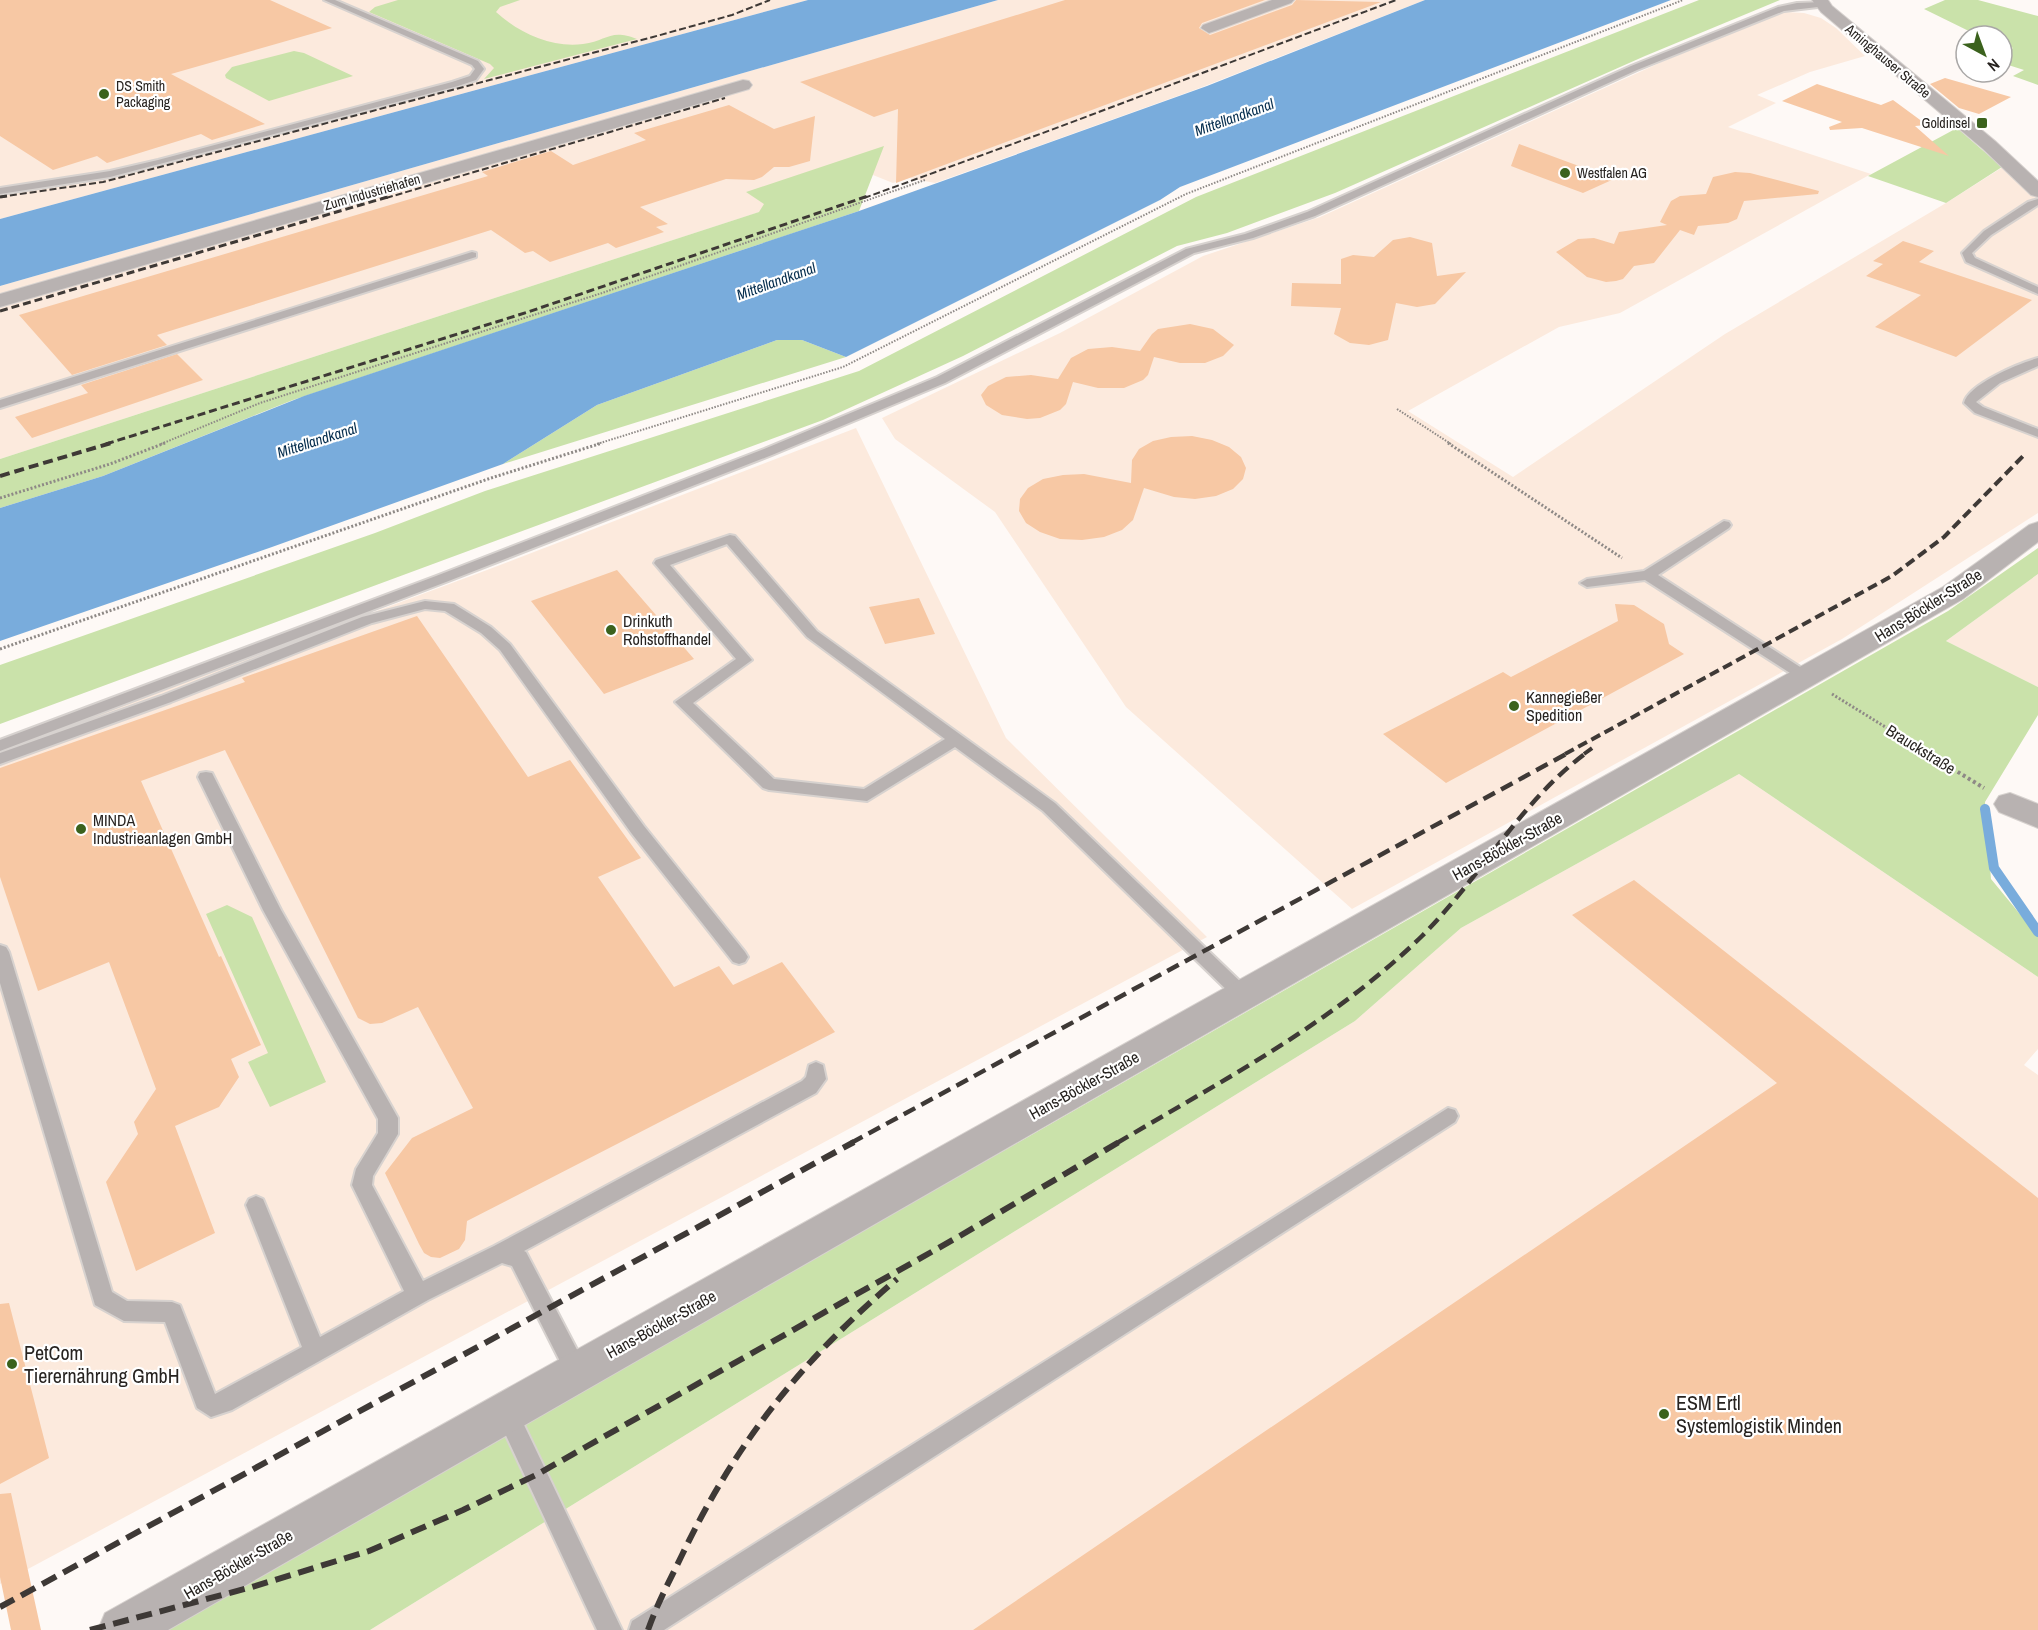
<svg xmlns="http://www.w3.org/2000/svg" width="2038" height="1630" font-family="'Archivo Narrow',sans-serif">
  <rect width="100%" height="100%" fill="#fef9f6"/>
  <path fill="#fceadd" d="M0 0H808L0 219Z
    M998 0H1425L1197 89 935 183 909 178 893 183 873 175 0 459V286Z
    M1785 12 1804 13 1821 18 1836 28 1865 56 1810 72 1757 95 1776 103 1728 127 1871 174 1620 313 1559 327 1408 411 1513 477 1725 334 1946 203 2014 160 2038 190V513L1842 639 1352 909 1126 707 995 512 895 439 882 418 1060 333 1203 256 1320 217 1666 60Z
    M856 428 1006 738 1207 937 0 1584V751L487 570Z
    M2038 574V687L1946 641Z
    M1739 774 2038 977V1049L2024 1065 2038 1075V1630H370L1355 1021 1461 928Z"/>
  <path fill="#cae2aa" d="M398 0H520L500 7 496 12C519 33 551 48 583 44 607 41 610 28 637 39L484 79 494 68 490 64 369 12 375 7Z
    M1699 0H1780L1645 56 1335 193 1227 233 1177 246 963 356 823 420 0 724V665L375 533 485 491 859 371 1196 197Z
    M1945 0H1978L2038 16V85L2013 76 2024 70 2002 63V54L2013 48 2002 44V36H1979L1924 9Z
    M294 51 304 53 353 76 269 101 226 78 225 75 232 67Z
    M1957 128 2002 167 1946 203 1868 176Z
    M884 146 859 211 293 400 103 476 0 508V459L759 212 764 204 746 192Z
    M777 340H802L846 357 503 464 597 405Z
    M2038 548V574L1946 641 2038 687V715L1985 802 1991 879 2038 936V977L1739 774 1461 928 1355 1021 370 1630H165L1948 611Z
    M227 905 252 917 326 1082 270 1107 248 1062 268 1053 206 914Z"/>
  <path fill="#79acdc" d="M808 0H998L0 286V219Z
    M1425 0H1671L1180 187 1160 200 846 357 802 340H777L597 405 503 464 272 547 0 641V508L103 476 304 396 859 211 1207 86Z"/>
  <g fill="none" stroke-linecap="round" stroke-linejoin="round">
    <path stroke="#79acdc" stroke-width="10" d="M1985 809 1994 868 2038 932"/>
  </g>
  <path fill="#f7c8a4" d="M0 0H270L332 28 171 74 265 124 212 140 201 134 107 163 97 156 53 170 0 136Z
    M1065 0H1265L1202 23 1199 28 1210 35 1292 5 1296 0 1381 2 896 183 898 109 874 117 800 82Z
    M1945 78 2011 97 1979 114 1959 108 1930 84Z
    M1817 84 1881 105 1893 100 1927 125 1915 126 1949 156 1862 128 1830 130 1829 127 1842 122 1782 101Z
    M729 105 774 129 815 116 810 161 789 167H774L762 177 754 180 726 179 640 207 668 224 656 227 664 232 616 248 608 243 550 262 533 251 525 253 491 230 157 335 167 345 72 375 19 315 488 176 482 172 551 151 573 165 646 140 634 133Z
    M1519 144 1614 179 1583 193 1511 166Z
    M1735 172 1750 173 1819 191 1818 194 1744 201 1737 219 1728 223 1698 226 1694 235 1680 230 1654 263 1634 266 1623 279 1616 281 1606 282 1587 277 1556 252 1578 239 1594 238 1614 244 1619 232 1667 225 1660 222 1671 201 1680 196 1706 194 1713 177Z
    M1410 237 1432 243 1437 276 1466 272 1435 304 1417 307 1396 303 1388 340 1369 345 1350 343 1334 334 1341 308 1291 306 1292 283 1341 284V259L1353 255 1374 257 1393 240Z
    M1903 241 1934 251 1919 262 2032 300 1956 357 1875 327 1921 295 1866 276 1883 264 1873 261Z
    M1190 324 1213 329 1234 345 1223 356 1205 363H1180L1154 357 1148 375 1143 380 1124 388H1098L1073 382 1066 404 1060 410 1040 418 1027 419 1002 415 986 405 981 395 988 386 1006 377 1031 375 1058 379 1071 358 1088 349 1112 347 1140 351 1152 334 1158 329Z
    M177 354 203 380 32 438 15 417 88 393 81 385Z
    M1192 436 1212 440 1229 447 1241 457 1246 468 1243 479 1233 489 1216 496 1195 499 1174 497 1144 488 1133 520 1122 530 1104 537 1082 540 1060 539 1040 532 1026 523 1019 511 1020 499 1028 488 1043 479 1063 475 1084 474 1131 483 1132 460 1139 449 1153 441 1171 437Z
    M617 570 694 659 604 694 531 601Z
    M919 598 935 634 885 644 869 607Z
    M1615 604 1634 605 1664 624 1669 644 1684 654 1446 783 1383 734 1503 672 1511 677 1618 621Z
    M417 616 528 777 570 760 641 858 598 877 674 987 719 966 733 985 782 962 835 1032 467 1221 465 1240 459 1249 440 1258 431 1257 424 1253 419 1244 385 1173 412 1138 473 1108 418 1007 382 1023 370 1024 358 1018 225 750 141 781 219 957 221 956 261 1045 231 1059 239 1077 219 1107 175 1126 215 1233 136 1271 106 1182 138 1134 134 1122 156 1089 109 962 38 991 0 877V768L245 682 242 678Z
    M1634 880 2038 1198V1630H973L1777 1083 1572 915Z
    M9 1303 49 1458 0 1484V1304Z
    M11 1493 41 1630H11L0 1577V1494Z"/>
  <g fill="none" stroke-linecap="round" stroke-linejoin="round">
    <g stroke="#d7d2cf" stroke-width="4">
      <path id="lane" d="M324 0H335L478 61 484 69 476 80 458 86 110 177 0 194V188L110 171 158 160 452 82 470 76 475 69 472 65Z
        M1823 2 1827 4 1826 6 1784 11 1637 70 1315 216 1253 238 1194 253 945 383 772 455 446 582 0 751V740L436 576 764 449 937 377 1186 249 1245 234 1307 212 1631 66 1778 7 1797 3Z
        M2038 199V205L1991 235 1972 253 1975 258 2038 287V294L1966 262 1962 253 1984 231 2028 202Z
        M472 252 476 253V257L0 408V400Z
        M2038 358V366L2000 383 1976 402 1983 407 2038 429V437L1975 413 1964 403C1968 384 2020 363 2038 358Z
        M1724 521 1729 522 1731 525 1729 528 1658 575 1811 674 1814 677 1811 680H1801L1645 580 1587 587 1580 583 1587 579 1644 571Z
        M730 535 735 536 817 631 1055 803 1249 990 1252 995 1249 1000 1243 1002 1237 1000 1043 811 955 747 867 801 769 790 763 788 675 702 736 659 654 563 656 560ZM727 544 807 637 945 739 864 789 774 779 693 703 752 660 670 565Z
        M425 601 454 604 491 627 510 644 644 826 745 952 748 957 745 962 739 964 733 962 632 834 500 650 481 633 445 611 425 609 372 623 171 702 0 764V753L161 696 362 617Z
        M206 772 212 773 214 777 281 910 398 1118V1134L373 1176 372 1185 423 1281 494 1246 802 1081 806 1077 809 1065 816 1062 823 1065 826 1079 816 1093 524 1251 526 1252 585 1365 588 1372 585 1379 577 1382 569 1379 512 1266 502 1263 428 1300 232 1410 211 1417 197 1408 165 1322 124 1321 95 1305 0 983V945L6 947 9 952 112 1292 127 1301 172 1302 180 1305 215 1394 302 1347 246 1205 249 1199 256 1196 263 1199 320 1337 404 1291 352 1185 356 1169 378 1133V1119L263 910 198 777 200 773Z
        M1448 1108 1455 1110 1458 1116 1455 1122 664 1630H629L632 1621Z
        M506 1401 514 1404 622 1630H597L495 1412 498 1404Z"/>
    </g>
    <g stroke="#d7d2cf" stroke-width="2">
      <path id="street" d="M1272 0H1294L1291 3 1215 31 1209 33 1201 28 1203 25Z
        M1812 0H1828L1832 6 1995 141 2038 181V197L2031 195 1983 149 1821 12Z
        M743 80 749 81 752 85 749 89 0 307V294Z
        M2038 522V542L1963 599 168 1630H98L105 1613 1943 587 2029 525Z
        M2010 793 2038 804V828L1999 812 1994 804 1999 796Z"/>
    </g>
    <path stroke="#8e8986" stroke-width="2" stroke-dasharray="1.5 1.5" stroke-linecap="butt" d="M1397 409 1451 444
      M161 444 260 403 602 293 925 180
      M597 444 843 367 1186 194 1683 0"/>
    <path stroke="#8e8986" stroke-width="3" stroke-dasharray="2 2" stroke-linecap="butt" d="M1448 443 1622 558
      M0 498 110 464 165 443
      M0 649 491 478 602 443
      M1832 694 1929 754"/>
    <path stroke="#8e8986" stroke-width="4" stroke-dasharray="3 3" stroke-linecap="butt" d="M1927 753 1984 788"/>
    <use href="#lane" fill="#b8b2b1" fill-rule="evenodd"/>
    <use href="#street" fill="#b8b2b1" fill-rule="evenodd"/>
    <path stroke="#3e3936" stroke-width="2" stroke-dasharray="7 3" stroke-linecap="butt" d="M0 197 103 182 653 37 732 15 770 0
      M386 198 725 98
      M864 198 1051 130 1396 0"/>
    <path stroke="#3e3936" stroke-width="3" stroke-dasharray="8 4" stroke-linecap="butt" d="M0 197 7 196
      M0 311 391 196
      M106 444 528 312 868 196"/>
    <path stroke="#3e3936" stroke-width="4" stroke-dasharray="10 5" stroke-linecap="butt" d="M0 476 111 443
      M1565 754 1892 576 1944 537 2026 453
      M1584 754 1595 746"/>
    <path stroke="#3e3936" stroke-width="4.5" stroke-dasharray="13 7" stroke-linecap="butt" d="M851 1143 1568 753
      M1117 1143C1223 1080 1333 1023 1422 936 1480 878 1520 802 1586 753"/>
    <path stroke="#3e3936" stroke-width="6" stroke-dasharray="16 8" stroke-linecap="butt" d="M0 1607 854 1142
      M90 1630 252 1587 369 1551 463 1510 536 1475 958 1237 1119 1142
      M648 1630C657 1604 670 1580 682 1555 736 1442 802 1360 897 1279"/>
  </g>
  <g fill="#3b621d" stroke="#fff" stroke-width="2">
    <circle cx="104" cy="94" r="6"/>
    <rect x="1976" y="117" width="12" height="12" rx="3"/>
    <circle cx="1565" cy="173" r="6"/>
    <circle cx="611" cy="630" r="6"/>
    <circle cx="1514" cy="706" r="6"/>
    <circle cx="81" cy="829" r="6"/>
    <circle cx="12" cy="1364" r="6"/>
    <circle cx="1664" cy="1414" r="6"/>
  </g>
  <g text-anchor="middle" dominant-baseline="central" stroke-width="4.5" stroke-linejoin="round" paint-order="stroke">
    <g font-size="14" fill="#272320" stroke="#fff">
      <text transform="translate(1888 61) rotate(40)">Aminghauser Straße</text>
      <text transform="translate(372 192) rotate(-16)">Zum Industriehafen</text>
    </g>
    <g font-size="14" fill="#272320" stroke="#fff" text-anchor="start">
      <text x="116" y="86">DS Smith<tspan x="116" dy="16">Packaging</tspan></text>
      <text x="1970" y="123" text-anchor="end">Goldinsel</text>
      <text x="1577" y="173">Westfalen AG</text>
    </g>
    <g font-size="15" font-style="italic" fill="#062e4e" stroke="#fff">
      <text transform="translate(1234 117) rotate(-20)">Mittellandkanal</text>
      <text transform="translate(776 281) rotate(-20)">Mittellandkanal</text>
      <text transform="translate(317 440) rotate(-18)">Mittellandkanal</text>
    </g>
    <g font-size="16" fill="#272320" stroke="#fff">
      <text transform="translate(1928 605) rotate(-32)">Hans-Böckler-Straße</text>
      <text transform="translate(1921 749) rotate(32)">Brauckstraße</text>
      <text transform="translate(1507 846) rotate(-29)">Hans-Böckler-Straße</text>
      <text transform="translate(1084 1085) rotate(-29)">Hans-Böckler-Straße</text>
      <text transform="translate(661 1324) rotate(-29)">Hans-Böckler-Straße</text>
      <text transform="translate(238 1564) rotate(-30)">Hans-Böckler-Straße</text>
    </g>
    <g font-size="16" fill="#272320" stroke="#fff" text-anchor="start">
      <text x="623" y="621">Drinkuth<tspan x="623" dy="18">Rohstoffhandel</tspan></text>
      <text x="1526" y="697">Kannegießer<tspan x="1526" dy="18">Spedition</tspan></text>
      <text x="93" y="820">MINDA<tspan x="93" dy="18">Industrieanlagen GmbH</tspan></text>
    </g>
    <g font-size="20" fill="#272320" stroke="#fff" text-anchor="start">
      <text x="24" y="1352">PetCom<tspan x="24" dy="23">Tierernährung GmbH</tspan></text>
      <text x="1676" y="1402">ESM Ertl<tspan x="1676" dy="23">Systemlogistik Minden</tspan></text>
    </g>
  </g>
  <g transform="translate(1984 54) rotate(139)"><circle r="28" fill="#ffffff" stroke="#a9a7a6" stroke-width="1.5"/>
  <path d="M0-4.5L10 22L0 15L-10 22Z" fill="#3b621d"/>
  <text y="-9" font-size="16" font-weight="bold" text-anchor="middle" fill="#272320">N</text>
  </g>
</svg>
